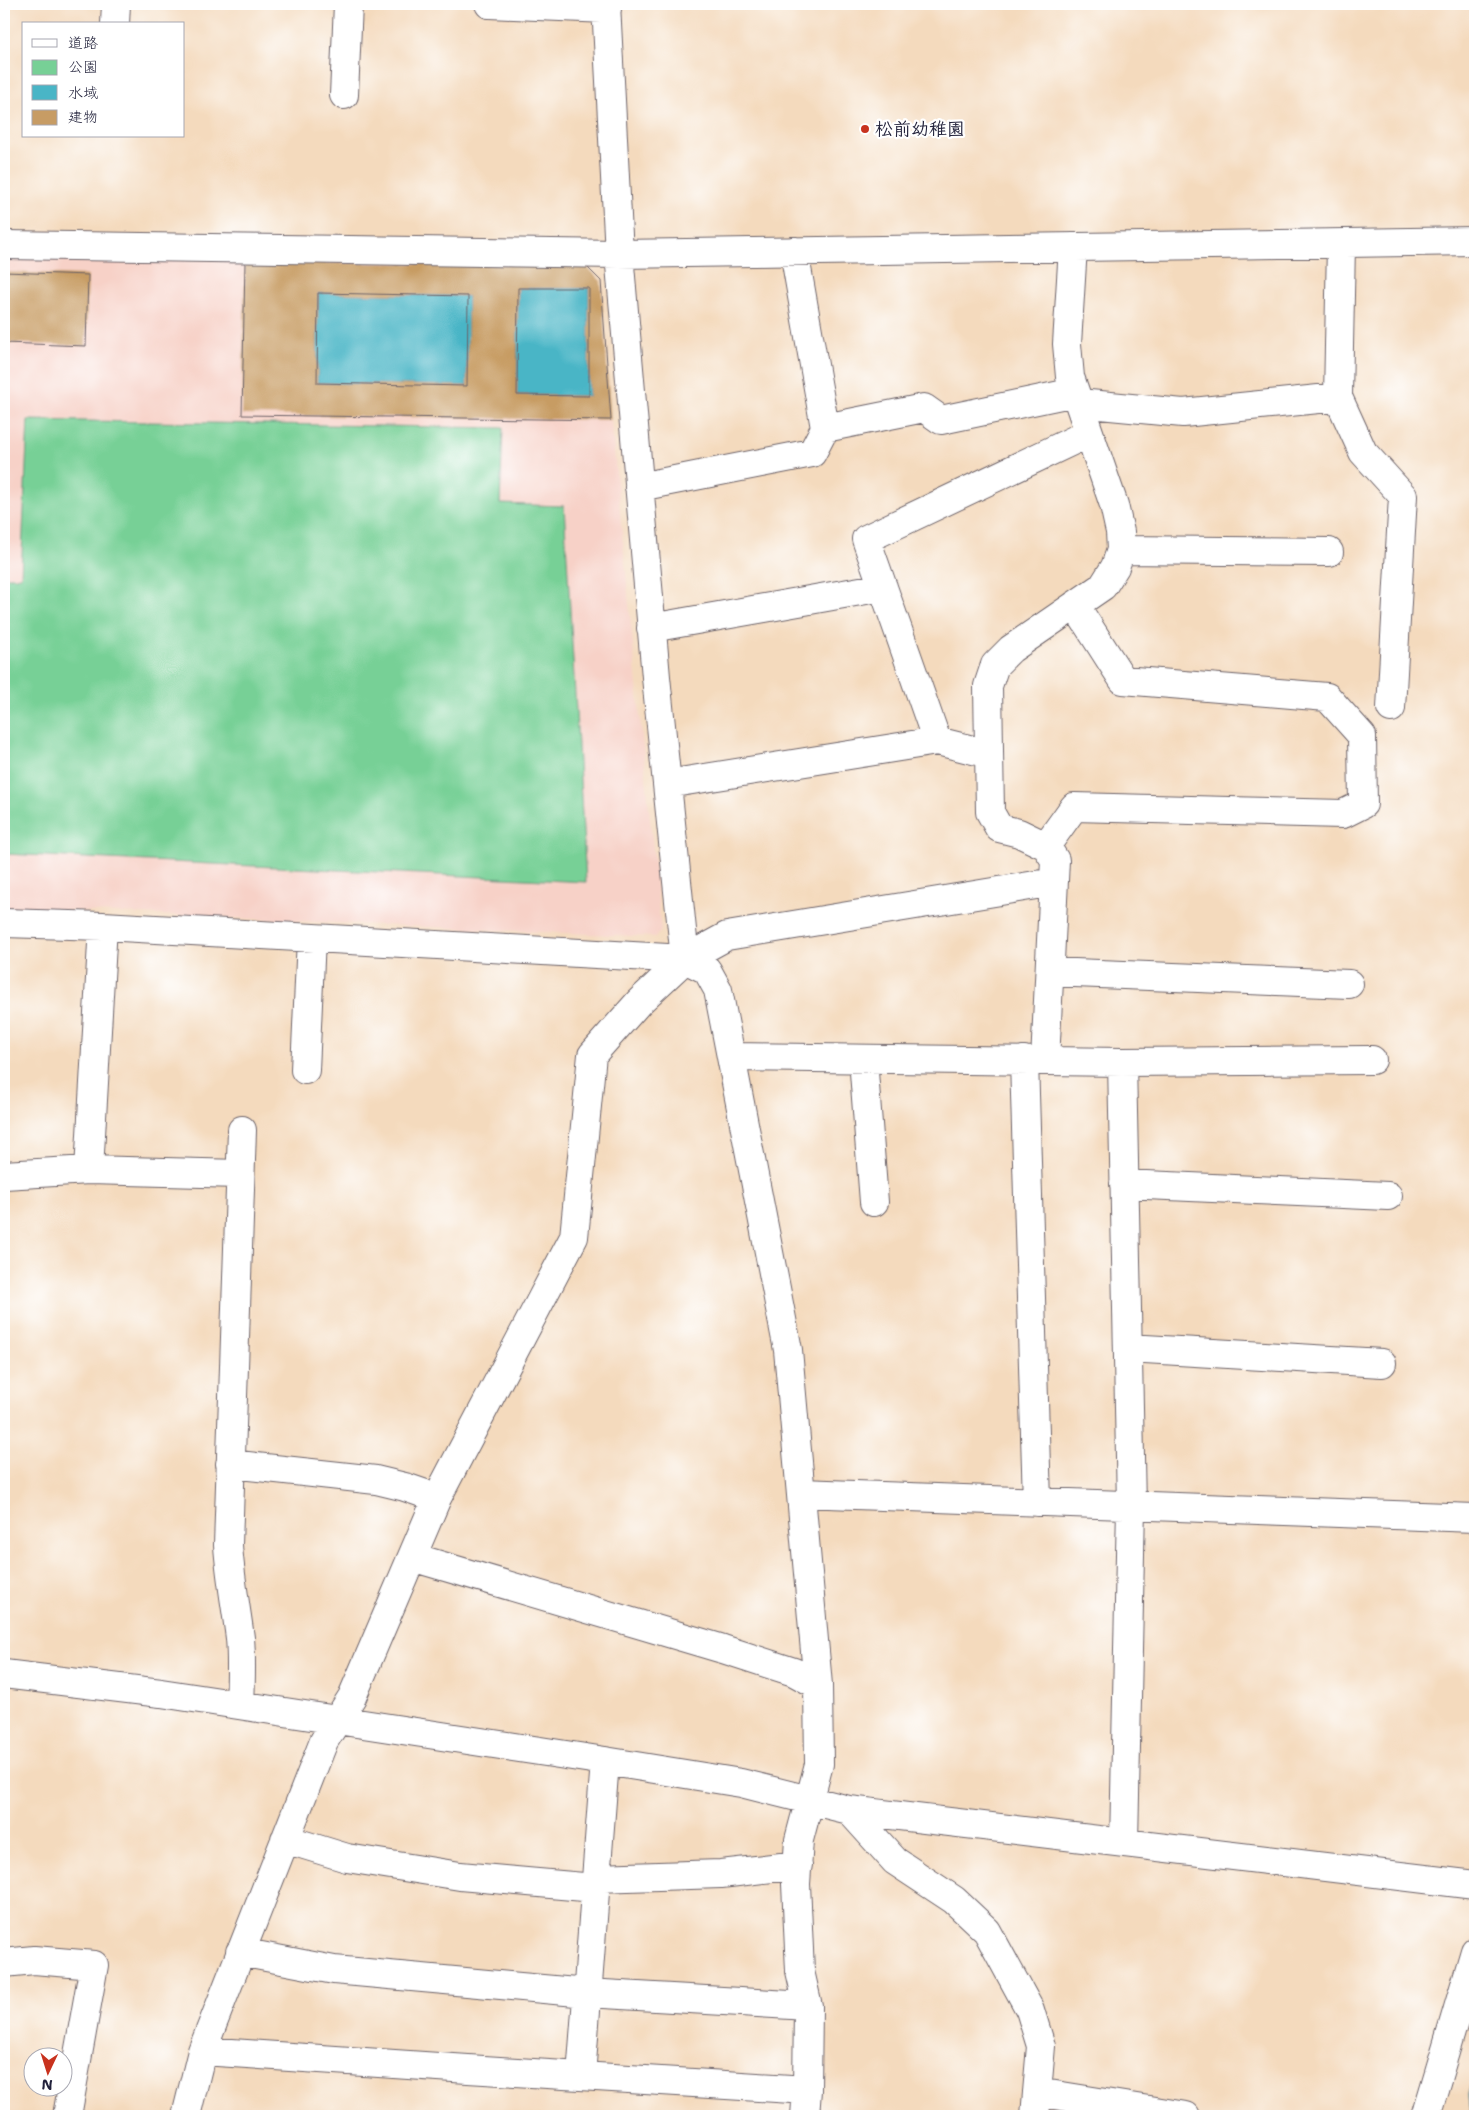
<svg xmlns="http://www.w3.org/2000/svg" width="1479" height="2120" font-family="'Shantell Sans','Klee One',sans-serif">
  <rect width="100%" height="100%" fill="#fff"/>
  <filter id="ink" filterUnits="userSpaceOnUse"><feTurbulence type="fractalNoise" baseFrequency=".02" numOctaves="2"/><feDisplacementMap in="SourceGraphic" scale="10" xChannelSelector="R" yChannelSelector="G"/><feConvolveMatrix kernelMatrix="1 2 1 2 8 2 1 2 1" color-interpolation-filters="sRGB"/></filter>
  <filter id="wash" filterUnits="userSpaceOnUse"><feTurbulence type="fractalNoise" baseFrequency=".0096" numOctaves="4" result="noise"/><feDisplacementMap in="SourceGraphic" scale="20" xChannelSelector="R" yChannelSelector="G"/><feGaussianBlur stdDeviation="1.12" result="paint"/><feColorMatrix in="noise" values="0 0 0 0 0 0 0 0 0 0 0 0 0 0 0 0 0 1.4 0 .05"/><feComposite in="paint" operator="in"/></filter>
  <g filter="url(#wash)">
    <rect width="100%" height="100%" fill="#f4dabd"/>
    <path fill="#f7d1c7" d="M4 257 585 265 601 281 611 420 661 931 655 937 4 908Z"/>
    <path fill="#77d096" stroke="#4c7968" d="M28 420 503 428 500 504 564 506 586 882 4 854V577H21Z"/>
    <path fill="#49b5c6" stroke="#366c80" d="M518 288H589V396L517 395Z
      M318 293 468 296 467 386 317 383Z
      M1475 2067V2116H1470L1468 2095Z"/>
    <g id="blocks">
      <path fill="#c79c64" fill-rule="evenodd" d="M245 262 585 265 601 281 611 420 242 415ZM518 288H589V396L517 395ZM318 293 468 296 467 386 317 383Z
        M4 272 88 275 86 346 4 343Z"/>
    </g>
  </g>
  <g filter="url(#ink)">
    <use href="#blocks" fill-opacity="0" stroke="#6c6268" stroke-width="1"/>
    <g fill="none" stroke-linecap="round" stroke-linejoin="round">
      <g stroke="#6c6268" stroke-width="30">
        <path id="street" d="M489 4 607 9
          M115 24 116 4
          M344 95 348 4
          M1341 244 1338 397 1363 452 1403 496 1391 708
          M4 245 619 254 1475 241
          M794 251 825 428 924 408 941 420 1075 392
          M1079 403 1183 413 1338 397
          M639 487 812 453 825 428
          M1121 550 1329 552
          M651 628 883 587
          M937 741 866 539 1089 433
          M667 784 937 741 989 754
          M1046 846 1074 807 1343 814 1363 804 1362 736 1327 697 1123 680 1075 605
          M4 923 103 926 685 959 656 677 619 254 606 4
          M685 959 707 970 718 990 788 1350 818 1685 819 1764 799 1840 796 1884 800 1971 808 2006 807 2090 805 2116
          M1050 972 1349 984
          M731 1057 1122 1062 1372 1060
          M863 1059 874 1202
          M1024 1060 1037 1502
          M1045 1061 1055 860 1046 846 1019 833 999 828 990 812 988 686 995 665 1011 649 1103 586 1115 567 1121 550 1120 532 1114 505 1070 377 1067 344 1073 247
          M1122 1062 1131 1506 1124 1843
          M305 1070 311 938
          M89 1170 103 926
          M4 1175 89 1170 240 1174
          M1124 1184 1388 1196
          M1128 1348 1382 1363
          M230 1464 376 1480 405 1487 437 1498
          M801 1493 1475 1518
          M412 1557 723 1649 794 1672 818 1685
          M4 1674 161 1693 605 1761 741 1783 849 1810 1475 1885
          M240 1705C241 1683 242 1661 240 1638 236 1607 230 1576 228 1545L242 1130
          M849 1810 895 1861 954 1900 987 1931 1030 2010 1041 2046 1035 2116
          M285 1839 347 1858 460 1876 595 1888
          M596 1878 721 1874 798 1865
          M240 1952 334 1970 587 1993 808 2006
          M4 1963 34 1960 94 1965 67 2116
          M202 2051 468 2069 807 2090
          M581 2076 605 1761
          M1037 2092 1186 2116
          M186 2116 202 2051 324 1741 352 1697 437 1498 574 1237 592 1055 639 1002 685 959 727 936 1054 882
          M1426 2116 1475 1951"/>
      </g>
      <use href="#street" stroke="#fff" stroke-width="28"/>
    </g>
  </g>
  <circle fill="#c8321e" stroke="#fff" stroke-width="2" cx="865" cy="129" r="5"/>
  <g text-anchor="middle" dominant-baseline="central" stroke-width="4.5" stroke-linejoin="round" paint-order="stroke">
    <g font-size="18" font-weight="bold" fill="#22223b" stroke="#fff" text-anchor="start">
      <text x="875" y="129">松前幼稚園</text>
    </g>
  </g>
  <rect width="1479" height="2120" fill="none" stroke="#fff" stroke-width="20"/>
  <rect x="22" y="22" width="162" height="115" fill="#ffffff" stroke="#a7a7b1"/>
  <rect x="32" y="39" width="25" height="8" fill="#ffffff" stroke="#a7a7b1"/>
  <text x="68" y="48" font-size="15" fill="#22223b">道路</text>
  <rect x="32" y="60" width="25" height="15" fill="#77d096" stroke="#a7a7b1"/>
  <text x="68" y="72" font-size="15" fill="#22223b">公園</text>
  <rect x="32" y="85" width="25" height="15" fill="#49b5c6" stroke="#a7a7b1"/>
  <text x="68" y="98" font-size="15" fill="#22223b">水域</text>
  <rect x="32" y="110" width="25" height="15" fill="#c79c64" stroke="#a7a7b1"/>
  <text x="68" y="122" font-size="15" fill="#22223b">建物</text>
  <g transform="translate(48 2072) rotate(184)"><circle r="24" fill="#ffffff" stroke="#a7a7b1"/>
  <path d="M0-4L9 19L0 12L-9 19Z" fill="#c8321e"/>
  <text y="-8" font-size="14" font-weight="bold" text-anchor="middle" fill="#22223b">N</text>
  </g>
</svg>
